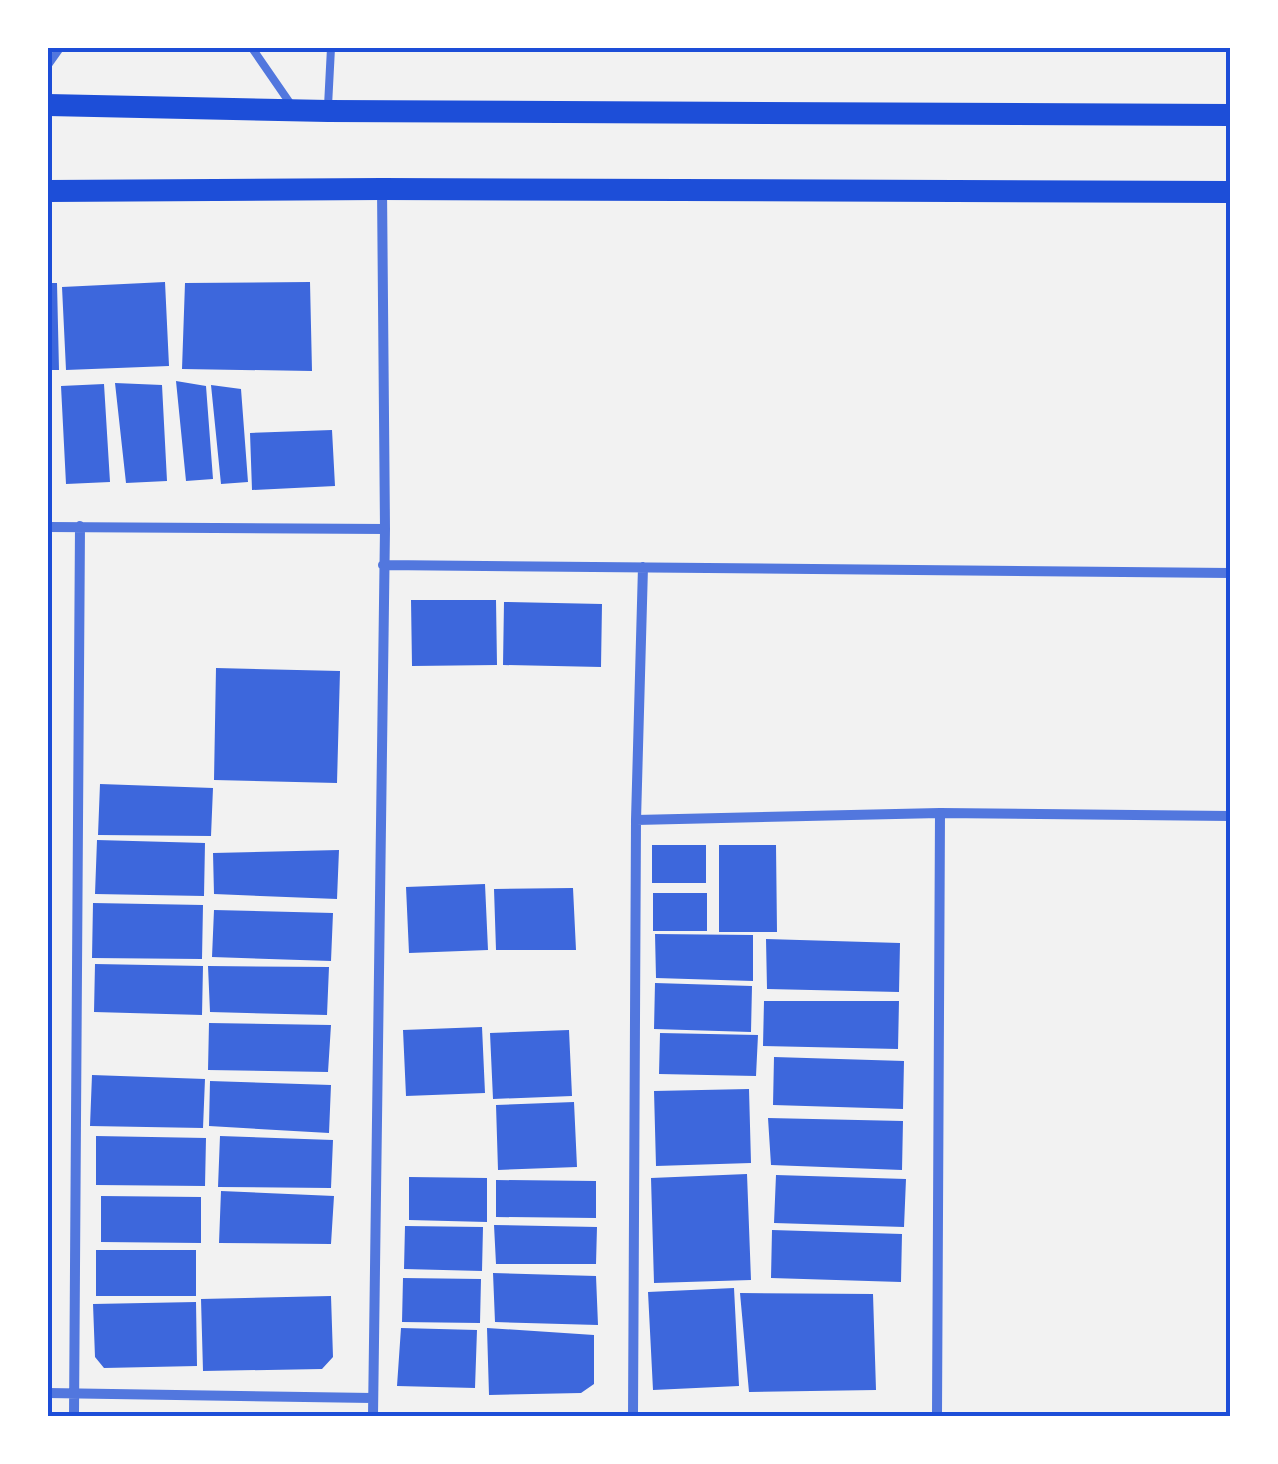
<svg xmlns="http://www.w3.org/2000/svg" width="1278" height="1464" font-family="'Fira Sans Condensed',sans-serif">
  <rect width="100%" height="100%" fill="#f2f2f2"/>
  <path fill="#3d67dc" d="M165 282 169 366 66 370 62 287Z
    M310 282 312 371 182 369 185 283Z
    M48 283H57L59 370H48Z
    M176 381 206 386 213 479 186 481Z
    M115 383 162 385 167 481 126 483Z
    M104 384 110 482 66 484 61 386Z
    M211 385 241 389 248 482 221 484Z
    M332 430 335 486 252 490 250 433Z
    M411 600H496L497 665 412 666Z
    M504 602 602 604 601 667 503 665Z
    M216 668 340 671 337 783 214 780Z
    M100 784 213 788 211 836 98 835Z
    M97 840 205 843 204 896 95 894Z
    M652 845H706V883H652Z
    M719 845H776L777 932H719Z
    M339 850 337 899 214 894 213 853Z
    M485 884 488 950 409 953 406 887Z
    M573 888 576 950H496L494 889Z
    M653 893H707V931H653Z
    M93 903 203 905 202 959 92 958Z
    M214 910 333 913 331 961 212 957Z
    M655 934 753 935V981L656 978Z
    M766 939 900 943 899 992 767 989Z
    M95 964 203 966 202 1015 94 1012Z
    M208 966 329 967 327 1015 210 1012Z
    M655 983 752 986 751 1032 654 1029Z
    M764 1001H899L898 1049 763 1046Z
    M209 1023 331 1025 328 1072 208 1070Z
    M482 1027 485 1093 406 1096 403 1030Z
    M569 1030 572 1096 493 1099 490 1033Z
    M660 1033 758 1035 756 1076 659 1074Z
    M774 1057 904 1061 903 1109 773 1105Z
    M92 1075 205 1079 203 1128 90 1126Z
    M210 1081 331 1085 329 1133 209 1126Z
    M749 1089 751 1163 656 1166 654 1091Z
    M574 1102 577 1167 498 1170 496 1105Z
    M768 1118 903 1121 902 1170 771 1165Z
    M96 1136 206 1138 205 1186 96 1185Z
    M220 1136 333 1140 331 1188 218 1187Z
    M747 1174 751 1280 654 1283 651 1178Z
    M776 1175 906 1179 904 1227 774 1223Z
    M409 1177 487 1178V1222L409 1220Z
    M496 1180 596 1181V1218L496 1217Z
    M221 1191 334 1196 331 1244 219 1243Z
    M101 1196 201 1197V1243L101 1242Z
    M494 1225 597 1227 596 1264H496Z
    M405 1226 483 1227 482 1271 404 1269Z
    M772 1230 902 1234 901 1282 771 1278Z
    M96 1250H196V1296H96Z
    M493 1273 596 1276 598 1325 495 1322Z
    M403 1278 481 1279 480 1323 402 1322Z
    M734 1288 739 1386 653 1390 648 1292Z
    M740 1293 873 1294 876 1390 749 1392Z
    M331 1296 333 1357 322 1369 203 1371 201 1299Z
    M196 1302 197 1366 104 1368 95 1357 93 1304Z
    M401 1328 477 1330 475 1388 397 1386Z
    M487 1328 594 1335V1384L581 1393 489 1395Z"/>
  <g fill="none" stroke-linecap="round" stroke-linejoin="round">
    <path stroke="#5277de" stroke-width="8" d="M252 48 292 106
      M48 65 60 48
      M328 106 331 48"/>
    <path stroke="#5277de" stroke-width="10" d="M48 527 385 529
      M383 565 1230 573
      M636 820 940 813 1230 816
      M48 1393 372 1398
      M74 1416 80 526
      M373 1416 385 529 382 189
      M633 1416 636 820 643 567
      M937 1416 940 813"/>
    <path stroke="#1d4ed8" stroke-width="22" d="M48 105 328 111 1230 115
      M48 191 382 189 1230 192"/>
  </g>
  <rect width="1278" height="1464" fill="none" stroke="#ffffff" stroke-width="100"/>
  <rect x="50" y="50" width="1178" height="1364" fill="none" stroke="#1d4ed8" stroke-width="4"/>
</svg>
